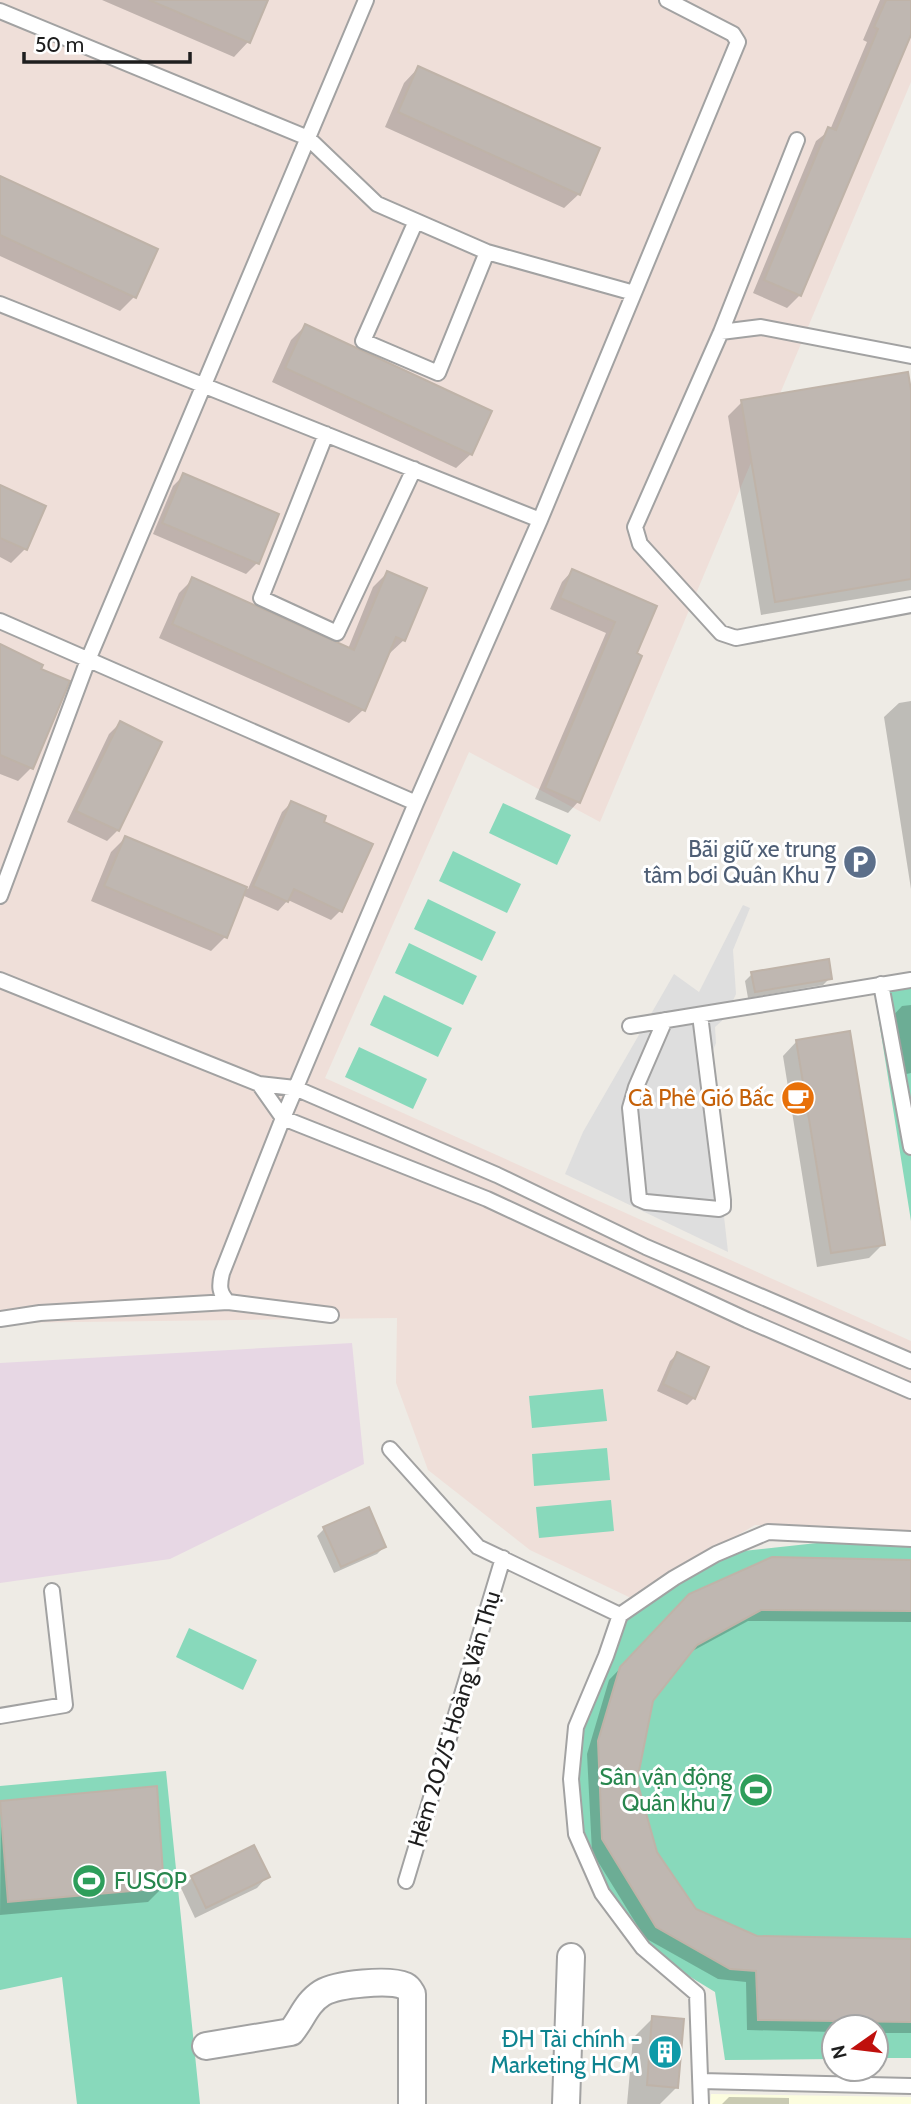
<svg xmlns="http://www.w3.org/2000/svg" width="911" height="2104" font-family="Cabin,sans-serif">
  <rect width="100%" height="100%" fill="#eeebe5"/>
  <path fill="#e7d7e4" d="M352 1343 364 1464 170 1559 0 1583V1363Z"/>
  <path fill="#fcfddf" d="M711 2094 911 2097V2104H710Z"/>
  <path fill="#efdfd9" d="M0 0H911V82L600 822 469 752 325 1078 911 1341V1534L755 1525 631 1598 530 1550 428 1470 396 1383 397 1318 0 1323Z"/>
  <path fill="#88d9bb" d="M503 803 571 835 557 865 489 833Z
    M453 851 521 884 507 913 439 881Z
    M428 899 496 932 482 961 414 929Z
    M409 943 477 976 463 1005 395 973Z
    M911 986V1221L874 990Z
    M384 995 452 1028 438 1057 370 1025Z
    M359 1047 427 1079 413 1109 345 1077Z
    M603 1389 607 1421 532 1428 529 1396Z
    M607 1448 610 1480 534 1486 532 1454Z
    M611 1500 614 1531 539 1538 536 1507Z
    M872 1537 911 1539V2058H876V2027H834V2059L725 2060 715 1992 643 1948 576 1834V1727L620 1615 716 1554Z
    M189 1628 257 1660 243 1690 176 1657Z
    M166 1771 200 2104H77L62 1977 0 1990V1786Z"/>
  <path fill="#dedede" d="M743 905 750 908 733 950 736 994 725 1018 715 1027 716 1043 707 1065 728 1252 565 1174 583 1132 674 974 699 992Z"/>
  <path fill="#0003" d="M102 0H266L248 42 234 57Z
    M880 0H911V33L800 295 787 308 753 293 816 141 830 130 867 42 863 40Z
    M418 68 579 194 564 208 385 127 404 83Z
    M0 178 134 297 120 311 0 256Z
    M305 326 471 454 456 468 272 382 291 340Z
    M911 401V590L761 615 728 416 742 402Z
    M184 475 257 563 246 574 153 534 173 486Z
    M0 487 25 549 11 563 0 557Z
    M572 571 655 607 578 802 568 813 535 799 606 633 550 609 562 582Z
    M387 573 404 640 390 653H388L363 710 349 723 159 638 179 593 193 579 348 649 373 587Z
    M0 646 31 768 18 781 0 774Z
    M911 701V889L884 717 899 703Z
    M120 723 118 830 107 841 67 822 109 734Z
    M291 803 322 822 340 911 331 920 288 900 278 911 242 895 225 937 211 951 91 901 111 852 125 838 248 889 282 812Z
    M752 974 830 978 823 985 748 998 745 981Z
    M911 1005V1073L898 1076 888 1021 902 1006Z
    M797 1041 883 1244 869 1258 817 1267 783 1056Z
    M677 1354 694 1398 687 1405 657 1391 670 1361Z
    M324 1529 384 1547 377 1554 334 1573 317 1536Z
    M911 1562V1622L748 1621 687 1654 651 1700 635 1781 656 1853 695 1910 757 1938 911 1941V2033H876V2027H834V2032L747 2030 746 1982 718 1979 645 1938 592 1852 587 1754 609 1680 682 1604Z
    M1 1803 163 1887 148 1902 0 1915Z
    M253 1848 267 1877 257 1888 195 1918 181 1888 192 1878Z
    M653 2018 677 2087 660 2104H627L633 2038Z
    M729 2097 789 2098V2104H722Z"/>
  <path fill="#bfb7b1" stroke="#bfb3a8" stroke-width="2" d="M149 0H268L250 43Z
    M886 0H911V35L801 296 764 280 828 127 836 130 878 29 874 27Z
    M418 66 600 148 580 195 398 112Z
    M0 176 158 249 136 298 0 235Z
    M305 324 492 411 472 455 285 368Z
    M908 372 911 390V579L775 602 741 400Z
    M183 473 279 514 259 564 162 523Z
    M0 485 46 506 27 550 0 538Z
    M572 569 657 606 637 653 642 656 580 803 545 788 615 622 560 598Z
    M387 571 427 588 405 641 396 637 365 711 172 624 192 577 354 650Z
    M0 644 43 665 41 669 70 681 33 769 0 755Z
    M120 721 162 742 119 831 76 811Z
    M291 801 326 816 324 822 373 844 342 912 294 889 288 902 253 886Z
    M125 836 247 887 227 938 104 886Z
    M829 959 832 979 755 992 751 972Z
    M850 1031 885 1245 831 1253 796 1040Z
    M677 1352 709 1367 695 1399 663 1384Z
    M369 1507 386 1547 341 1567 323 1527Z
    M772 1557 911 1560V1611L761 1610 697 1645 653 1701 637 1781 657 1852 696 1909 757 1936 911 1939V2022L758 2020 756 1971 730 1969 656 1927 602 1839 598 1741 620 1667 689 1594Z
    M157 1786 164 1888 8 1902 0 1801Z
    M254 1845 270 1877 206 1908 191 1876Z
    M652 2016 684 2019 678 2088 647 2085Z"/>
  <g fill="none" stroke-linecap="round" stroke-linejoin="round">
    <g stroke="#a2a2a2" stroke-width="18">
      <path id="lane" d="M0 11 308 138 377 204 487 252 634 293
        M797 140 721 332 635 527 640 544 721 633 736 638 911 605
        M416 221 363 341 438 373 487 252
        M0 304 540 520
        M721 332 761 327 911 356
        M326 434 261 598 337 633 414 469
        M0 621 416 803
        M0 896 88 660 366 0
        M0 980 259 1084 295 1088 497 1175 646 1247 911 1361
        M881 984 911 1147
        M665 1020 636 1087 630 1108 639 1199 646 1202 719 1209 723 1207V1200L700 1015
        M630 1026 911 980
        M259 1084 283 1118 487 1199 747 1320 911 1391
        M331 1315 228 1302C219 1293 219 1286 222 1273L283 1118 416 803 540 520 738 42 733 34 667 0
        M0 1319 40 1313 228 1302
        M390 1449 478 1547 620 1615
        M0 1716 65 1705 52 1591
        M406 1881 503 1558
        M701 2081 911 2086
        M701 2104 697 1994 643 1948 602 1893 576 1834 571 1779 576 1727 606 1656 620 1615 674 1578 716 1554 768 1532 911 1539"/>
    </g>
    <g stroke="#a2a2a2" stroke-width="30">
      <path id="street" d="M206 2046 291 2032C302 2019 306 2003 322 1993 337 1984 389 1979 405 1986 409 1988 410 1991 412 1994V2104
        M566 2104 571 1957"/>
    </g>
    <use href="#lane" stroke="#fff" stroke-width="14"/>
    <use href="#street" stroke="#fff" stroke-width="26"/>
  </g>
  <defs>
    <g id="parking-disc" transform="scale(1.75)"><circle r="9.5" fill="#5c6f8a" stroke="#fff"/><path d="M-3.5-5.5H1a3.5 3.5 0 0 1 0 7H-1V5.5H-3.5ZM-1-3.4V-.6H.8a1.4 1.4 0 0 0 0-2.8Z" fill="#fff"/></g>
    <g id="cafe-disc" transform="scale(1.75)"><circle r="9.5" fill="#e8710a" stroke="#fff"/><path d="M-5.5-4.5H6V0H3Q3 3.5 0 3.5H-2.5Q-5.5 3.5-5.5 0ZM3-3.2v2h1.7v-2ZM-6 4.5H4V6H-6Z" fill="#fff"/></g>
    <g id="stadium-disc" transform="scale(1.75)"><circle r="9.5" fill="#2e9e5b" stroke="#fff"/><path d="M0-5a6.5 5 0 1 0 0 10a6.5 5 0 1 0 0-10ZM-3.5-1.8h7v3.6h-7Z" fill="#fff"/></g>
    <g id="building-disc" transform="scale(1.75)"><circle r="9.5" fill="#0f9aa8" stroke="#fff"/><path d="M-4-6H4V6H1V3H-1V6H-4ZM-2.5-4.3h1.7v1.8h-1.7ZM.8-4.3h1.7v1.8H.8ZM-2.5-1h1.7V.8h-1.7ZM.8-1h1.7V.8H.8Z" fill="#fff"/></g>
  </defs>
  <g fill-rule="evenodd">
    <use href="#parking-disc" x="860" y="862"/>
    <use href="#cafe-disc" x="798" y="1098"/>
    <use href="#stadium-disc" x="756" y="1790"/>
    <use href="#stadium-disc" x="89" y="1881"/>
    <use href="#building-disc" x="665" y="2052"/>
  </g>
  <g text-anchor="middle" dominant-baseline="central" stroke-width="6" stroke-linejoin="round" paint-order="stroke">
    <g font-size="23" fill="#4e5e75" stroke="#fff" text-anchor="end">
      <text x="836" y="849">Bãi giữ xe trung<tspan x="836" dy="26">tâm bơi Quân Khu 7</tspan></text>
    </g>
    <g font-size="23" fill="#c56008" stroke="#fff" text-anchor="end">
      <text x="774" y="1098">Cà Phê Gió Bấc</text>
    </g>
    <g font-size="23" fill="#1e1e1e" stroke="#fff">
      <text transform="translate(454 1719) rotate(-73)">Hẻm 202/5 Hoàng Văn Thụ</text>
    </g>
    <g font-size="23" fill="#27864d" stroke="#fff" text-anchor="end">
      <text x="732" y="1777">Sân vận động<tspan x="732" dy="26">Quân khu 7</tspan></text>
      <text x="114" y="1881" text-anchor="start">FUSOP</text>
    </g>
    <g font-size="23" fill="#0d838f" stroke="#fff" text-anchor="end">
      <text x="640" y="2039">ĐH Tài chính -<tspan x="640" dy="26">Marketing HCM</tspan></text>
    </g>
  </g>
  <g transform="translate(855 2048) rotate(256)"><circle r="33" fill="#ffffff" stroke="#a5a5a5" stroke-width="2"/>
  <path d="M0-5L12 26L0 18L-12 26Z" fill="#bf100d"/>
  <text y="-10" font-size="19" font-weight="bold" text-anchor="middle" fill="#1e1e1e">N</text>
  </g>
  <path d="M24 52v10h166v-10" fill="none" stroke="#1e1e1e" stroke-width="3.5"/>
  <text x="35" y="52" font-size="21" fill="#1e1e1e" stroke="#ffffff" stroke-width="5" paint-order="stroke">50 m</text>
</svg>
